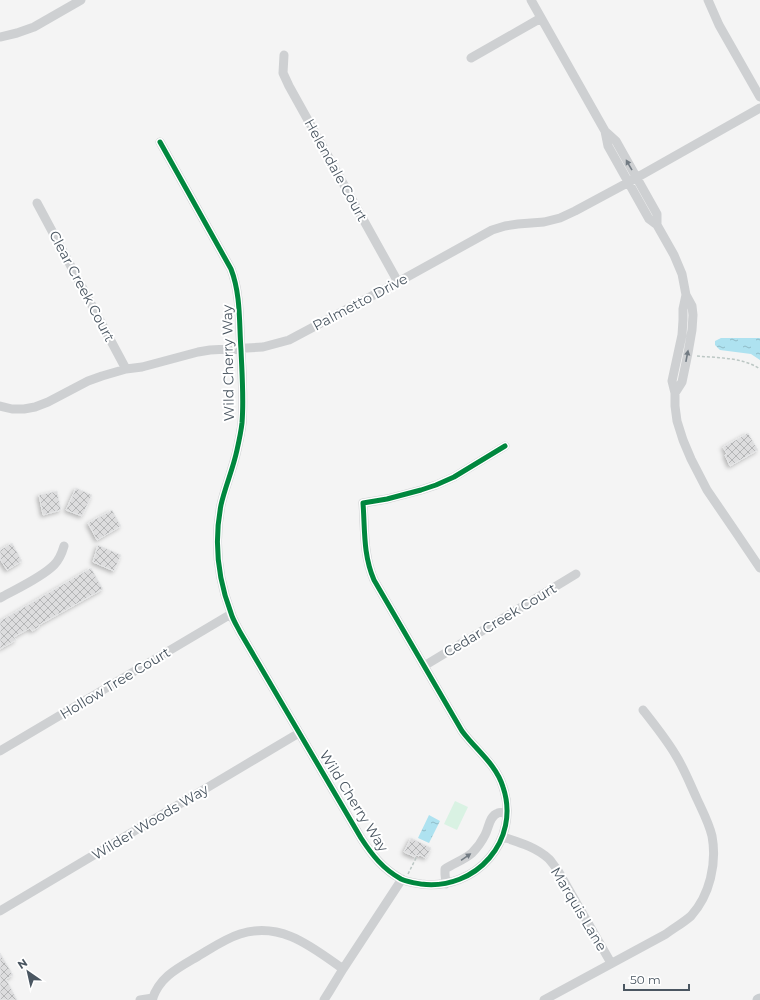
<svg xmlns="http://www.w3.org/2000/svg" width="760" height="1000" font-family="Montserrat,sans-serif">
  <defs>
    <pattern id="water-ripples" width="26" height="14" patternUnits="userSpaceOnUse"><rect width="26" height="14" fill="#aee2f0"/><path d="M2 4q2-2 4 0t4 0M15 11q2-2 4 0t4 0" fill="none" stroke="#90bac6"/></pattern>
    <pattern id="building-cross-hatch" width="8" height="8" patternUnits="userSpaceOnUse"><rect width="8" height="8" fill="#ddddde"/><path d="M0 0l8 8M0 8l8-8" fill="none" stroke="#b5b6b7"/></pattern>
    <filter id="shadow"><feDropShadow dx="-2" dy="2" stdDeviation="2" flood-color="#0004"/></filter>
  </defs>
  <rect width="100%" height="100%" fill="#f4f4f4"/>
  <path fill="#d9f2e3" d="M455 801 468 807 457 830 444 824Z"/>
  <path fill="url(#water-ripples)" d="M721 338H760V360L751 354 720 350 715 345V341Z
    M429 815 440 821 429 843 418 838Z"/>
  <path fill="url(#building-cross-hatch)" stroke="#e5e6e7" filter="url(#shadow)" d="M748 433 758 450 730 466 725 455 727 454 723 447Z
    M76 488 92 495 82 516 66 510Z
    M57 491 61 510 43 515 39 495Z
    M112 510 121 526 97 540 88 523Z
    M12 543 22 561 7 570 0 559V550Z
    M98 545 121 555 114 571 93 562Z
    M91 568 103 589 39 625V627L32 631 30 628 14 637 16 640 0 649V621Z
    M411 838 431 848 426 858 420 855 419 856 416 855 415 857 404 852Z
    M0 953 13 975 6 979 17 1000H0Z"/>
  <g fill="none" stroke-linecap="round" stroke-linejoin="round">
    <path stroke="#bcc7c4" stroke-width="1.5" stroke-dasharray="3 2" stroke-linecap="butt" d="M697 356C718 358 742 357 760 369
      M408 874 417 856"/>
    <path stroke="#ced0d2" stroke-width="9" d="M531 0 605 131 608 146 649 219 657 225 674 255 682 274 686 295 692 306 693 315 692 330 688 353 682 382 675 393
      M708 0 719 25 760 97
      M0 37 17 33 34 27 81 0
      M284 55 283 73 289 86 398 282
      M471 58 541 18
      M605 131 616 141 657 214V225
      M160 142 231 269C241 295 239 323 241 350 242 374 244 399 242 423 241 432 239 441 237 450 233 469 225 487 221 505 214 541 218 579 231 613 233 620 237 626 240 632L361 838C372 855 383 869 401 879 407 882 415 883 421 884 476 891 521 840 503 787 496 764 476 750 462 731L374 580C363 555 365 529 363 503L387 499 421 490 436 485 454 477 505 446
      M37 203 126 369
      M686 295 683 309V320L682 335 672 381 675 393V406L677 421 683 440 691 459 707 490 735 531 760 568
      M0 406 12 409H24L35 407 48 402 88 381 102 376 126 369 142 367 198 352 210 350 263 347 289 340 398 282 492 230 505 226 518 224 544 222 560 218 575 211 629 182 760 108
      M0 598C16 589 41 578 54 565 59 560 62 553 64 546
      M424 666 576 574
      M0 751 231 614
      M503 837C518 842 536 847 549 859 552 862 554 866 557 869L611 963
      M446 884 445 874V869C454 863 464 860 472 853 478 847 482 841 485 835 489 828 489 816 498 813 500 812 504 813 507 813
      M0 911 299 733
      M140 1000 153 998
      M152 1000C159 978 176 969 195 958 209 950 224 939 240 934 281 921 312 947 343 969
      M324 1000 329 992 343 969 402 879
      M544 1000 666 934C674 928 683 923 691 916 710 895 717 863 712 836 709 823 702 810 697 799 690 784 684 768 675 754 666 739 654 724 643 710"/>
    <path stroke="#caced1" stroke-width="11" d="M758 1000 760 999"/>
    <g stroke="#fff" stroke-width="8">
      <path id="cycleway" d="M160 142 231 269C241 295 239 323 241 350 242 374 244 399 242 423 241 432 239 441 237 450 233 469 225 487 221 505 214 541 218 579 231 613 233 620 237 626 240 632L361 838C372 855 383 869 401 879 407 882 415 883 421 884 476 891 521 840 503 787 496 764 476 750 462 731L374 580C363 555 365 529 363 503L387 499 421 490 436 485 454 477 505 446"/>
    </g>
    <use href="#cycleway" stroke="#00873e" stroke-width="5"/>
  </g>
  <defs><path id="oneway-solid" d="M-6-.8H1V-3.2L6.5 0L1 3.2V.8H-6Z"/></defs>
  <g fill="#727b83">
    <use href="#oneway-solid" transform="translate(629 165) rotate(-120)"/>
    <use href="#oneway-solid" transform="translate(687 356) rotate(-79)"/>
    <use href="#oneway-solid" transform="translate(466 857) rotate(-34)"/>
  </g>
  <g text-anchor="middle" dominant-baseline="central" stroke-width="4" stroke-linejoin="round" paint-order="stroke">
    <g font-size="14" fill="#4a5661" stroke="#fff">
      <text transform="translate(336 170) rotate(61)">Helendale Court</text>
      <text transform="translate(82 286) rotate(62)">Clear Creek Court</text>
      <text transform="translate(360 302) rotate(-28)">Palmetto Drive</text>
      <text transform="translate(228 363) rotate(-91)">Wild Cherry Way</text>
      <text transform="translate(500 620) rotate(-31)">Cedar Creek Court</text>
      <text transform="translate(115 683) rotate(-31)">Hollow Tree Court</text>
      <text transform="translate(354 801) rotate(58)">Wild Cherry Way</text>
      <text transform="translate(150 822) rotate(-31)">Wilder Woods Way</text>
      <text transform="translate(579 909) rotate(59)">Marquis Lane</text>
    </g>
  </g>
  <g transform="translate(28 972) rotate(326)" stroke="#ffffff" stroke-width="3" paint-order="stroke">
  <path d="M0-3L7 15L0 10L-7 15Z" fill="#4a5661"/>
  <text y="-6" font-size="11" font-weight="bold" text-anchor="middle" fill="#4a5661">N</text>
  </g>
  <path d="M624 984v6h65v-6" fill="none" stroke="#4a5661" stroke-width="2"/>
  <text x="630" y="984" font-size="12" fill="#4a5661" stroke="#ffffff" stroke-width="3" paint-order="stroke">50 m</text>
</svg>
